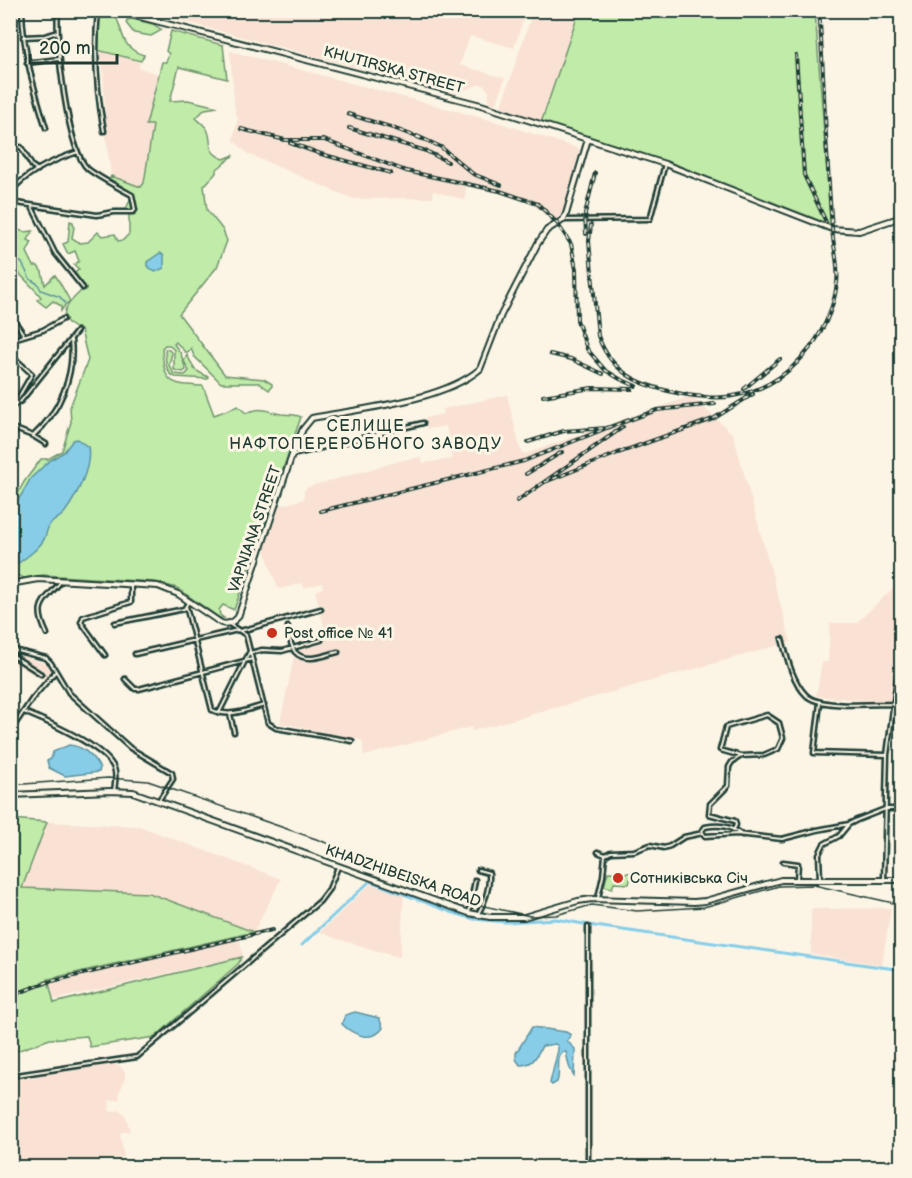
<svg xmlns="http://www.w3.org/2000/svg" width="912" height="1178" font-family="'Balsamiq Sans',sans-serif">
  <rect width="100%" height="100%" fill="#fcf5e5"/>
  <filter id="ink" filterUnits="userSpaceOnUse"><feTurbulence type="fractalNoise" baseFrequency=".0167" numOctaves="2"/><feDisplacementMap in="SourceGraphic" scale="12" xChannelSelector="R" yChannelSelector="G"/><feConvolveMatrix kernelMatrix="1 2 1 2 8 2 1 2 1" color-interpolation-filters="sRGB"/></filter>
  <g filter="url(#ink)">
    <path fill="#f9e2d4" d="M178 10H526V11L514 48 470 36 460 65 505 78 498 100 493 105 488 99 489 92 485 86 480 84 455 94 175 19Z
      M533 11H579L541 123 500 109Z
      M97 50 140 61 139 68 159 74 146 125 153 124 144 183 141 188 111 176 106 138 103 66 98 57Z
      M230 51 494 121 580 149 565 211 554 221 530 203 498 193 466 187 465 200 433 191V198L353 199 248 154 233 140 238 118 235 113Z
      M507 395 520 448 524 454 691 396 733 434 791 642 472 731 471 727 364 756 362 740 280 723 296 647 327 638 315 591 323 588 322 583 304 588 302 583 281 589 278 588 269 564 264 543 279 506 304 499V490L308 487 403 460 421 457 423 463 452 459 446 426 427 429 425 418 443 414V409Z
      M899 583 902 584 901 628 892 703 816 696 822 662H828L830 623H856Z
      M10 653 49 664 51 671 45 680 11 663Z
      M47 822 139 826 281 879 254 932 149 893 21 889Z
      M370 884 404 895 400 956 398 957 334 938 320 932Z
      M891 908 882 965 811 954V909Z
      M239 936 243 956 54 1000 50 981Z
      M113 1064 120 1066 125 1072V1079L119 1093 120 1099 109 1101 110 1112 119 1110 125 1114 130 1131 120 1133 124 1157 74 1167H11V1079Z
      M136 1158 138 1167H92Z"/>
    <path fill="#c0eba8" stroke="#70946e" stroke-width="1.5" d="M102 10C130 14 111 46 144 55L141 61 97 50 99 14Z
      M579 11H815L831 228 685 172 541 123Z
      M132 19 153 24 162 30 151 36 134 33 126 23 127 20Z
      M171 31 223 45 227 79 179 67 170 101 188 100 218 107 205 109 196 118C199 121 205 125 207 129 214 143 204 151 224 159L234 155 216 170V173L204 186 207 210 223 230 227 241 217 267 179 314 225 375 264 379 272 384V386L269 390 259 383H221L194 356 191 348 188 352H185L176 342 174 344 181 354 186 370 183 372 174 370V350L169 345H165L162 348C164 383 169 385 203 386L214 415 238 406 246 413C263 406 265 411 281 414 288 415 294 414 301 417L234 610 223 605 219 610 220 615 224 618H220L177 588 155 582 43 575 24 578 17 575 11 581V506L24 482 41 459H48L62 451 71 422 70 407 88 360 81 330C75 329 72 327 68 323 56 310 76 297 85 287L75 273 79 269 74 265 79 261 75 251 68 254 63 244 68 242 70 221 73 222 74 227 72 238 80 243 88 242 98 232 102 236 115 234 118 241 123 240 129 234V212L126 209 133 193 110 179 111 176 141 187 144 183 153 125H146L162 62H166L169 54 166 51Z
      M12 228 25 232 33 231 28 240 32 242 27 252 34 266H38L42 272 45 285 55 275 57 278 70 301 65 305 61 311V306L53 301 46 307 37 300 41 297 37 292 13 267 11 268V249L14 242 11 240Z
      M165 349H168L172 353 169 365 174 374 185 375 189 371 184 361 187 355 195 370 208 377V379L175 377 170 374 166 365Z
      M11 819 47 822 22 888 149 893 254 932 48 979 54 1003 242 957 238 964 155 1037 90 1047 87 1036 50 1039 11 1053Z
      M608 872 632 873 629 884 614 883 612 888 604 886Z"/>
    <path fill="#87cde8" stroke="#5d93a0" stroke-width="1.5" d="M160 253 164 255V268L155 272 147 266V262Z
      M77 439 88 447C92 467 76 497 65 512 61 517 55 520 50 524 47 528 47 532 45 537 42 547 20 563 11 567V513L31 478 49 461 64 452 73 440Z
      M69 745C84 746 93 756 100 768L99 772 65 776 49 768 47 761 51 759 53 752Z
      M355 1012 379 1018 383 1028C372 1043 353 1035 342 1024L345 1015Z
      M532 1027 566 1032 571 1035 567 1041 575 1049 574 1077 569 1066 566 1052H563C555 1059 561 1072 557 1082L552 1085 550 1083 558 1050V1046L555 1044 542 1046C536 1056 535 1065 520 1065L516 1059V1053Z"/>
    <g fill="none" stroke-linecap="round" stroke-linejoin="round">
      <path stroke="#5d93a0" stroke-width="1.5" d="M10 256 22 263 30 279 38 284 41 290 60 297 65 303"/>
      <path stroke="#87cde8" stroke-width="3" d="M302 945 370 881 451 912 474 919 506 922 556 919 595 926 902 970"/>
      <g stroke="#1f3d34" stroke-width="7">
        <path id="street" d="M22 10C23 52 34 89 46 128
          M98 10C94 52 96 90 104 131
          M23 37 45 36 57 32
          M27 63 59 59
          M16 147H21L32 166 38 170
          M10 193C26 172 53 160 78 152
          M10 202 97 215 114 212H133L135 210 132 195C119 188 98 177 88 169 67 151 55 39 58 10
          M32 207 55 253 83 288
          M563 220 650 219 665 164
          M10 314 24 335
          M10 340 43 330 63 319
          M10 354 32 374 10 412
          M10 399 16 404 21 401 77 331
          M10 427 33 436 46 444
          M33 436C60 412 75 375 71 340
          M10 448 15 430
          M292 455 423 423
          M186 606 212 710C230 718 246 710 264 705
          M115 623 184 609 189 601
          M229 624 246 635 268 723 276 728 352 741
          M288 627C289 634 290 646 295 652 306 664 325 655 338 652
          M240 631 321 609
          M47 634C32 603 45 602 62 580
          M782 639C787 657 792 681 806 695 819 709 873 704 893 704
          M10 649 46 658 51 663 69 693 130 748 172 773 173 779 159 800
          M250 653 262 650 282 651 321 640
          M10 654 41 674
          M135 654 238 630
          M105 655 81 622 83 617 131 602V585
          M125 679 135 689H139L252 659
          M820 703 814 753 887 755
          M24 712C46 721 104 746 114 768 117 775 115 783 114 791
          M219 713 250 651
          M230 714 234 732
          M892 717 902 719
          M10 718 17 721
          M10 732 32 699 55 672
          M10 789 12 795
          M734 829 736 825 735 821 709 814 710 804 728 786 729 767 732 762 741 756 764 755 778 749 783 738 779 723 767 715 726 727 720 750 741 756
          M742 835C730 826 720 824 705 827L702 831 705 836 737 834 782 839 817 830 849 824
          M598 852 605 855
          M783 862 798 864 797 879
          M820 880 819 854 824 844 839 836 849 824 857 820 885 809H902
          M884 880 887 755 902 639
          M598 898 603 876 605 855 611 852 634 851 650 845 664 848 670 846 684 837 703 833
          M469 913 475 880
          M478 914C485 902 490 887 489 873L478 870
          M588 927V1168
          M10 1076 137 1057 320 901 329 889 338 867"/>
      </g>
      <g stroke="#1f3d34" stroke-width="8">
        <path id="secondary" d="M113 10 481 105 665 164 832 229 859 231 902 217
          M10 584 38 579 158 586 178 594 221 623C228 625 233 623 238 617L292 455 303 429 312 418C359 409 443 401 480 369L501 315 538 243 547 230 563 220 566 214 588 139
          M10 795 110 791 133 792 469 913 490 917H524L578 901 592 899 694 902 705 901 781 880H902"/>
      </g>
      <use href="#street" stroke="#fcf5e5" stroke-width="2"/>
      <use href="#secondary" stroke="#fcf5e5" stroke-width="4"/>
      <path stroke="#1f3d34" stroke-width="1.5" d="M10 785 108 778 148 781 319 840 371 861 448 898 530 916 556 915 592 905 637 911 704 907 779 886 814 885 902 905"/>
      <g stroke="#1f3d34" stroke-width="4">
        <path id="rail" d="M796 55 804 175 826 222
          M348 114 393 128 422 139
          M349 128 426 151 448 162
          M241 129 285 140H324L406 171 500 191 538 204 557 223 571 244 576 269 577 320 587 349 605 370 620 379 636 386
          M417 136 441 147 473 174 501 185
          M290 143 321 154 391 173
          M591 225 589 241 598 336C613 378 648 388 688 395 703 397 718 399 733 396 788 387 830 337 837 283 839 267 835 254 833 238 830 210 829 180 827 152 824 105 823 58 819 10
          M586 234 585 214 595 173
          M550 354 571 359 603 374
          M744 389 780 359
          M543 396 592 388 632 389
          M528 442 564 431 607 428 657 410 715 404
          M526 474 562 452
          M545 482 618 453 713 419 753 394
          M517 501 623 427
          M321 511 524 461 607 428
          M10 996 48 982 272 930"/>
      </g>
      <use href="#rail" stroke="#fcf5e5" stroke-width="1.5" stroke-dasharray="4.5" stroke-linecap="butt"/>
    </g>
  </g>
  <g fill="#c8321e" stroke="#fcf5e5" stroke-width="2">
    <circle cx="272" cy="633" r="6"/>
    <circle cx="618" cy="878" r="6"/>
  </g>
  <g text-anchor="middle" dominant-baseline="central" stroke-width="6" stroke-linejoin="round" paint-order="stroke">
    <g font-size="15" fill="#1f3d34" stroke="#fcf5e5">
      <text transform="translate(394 70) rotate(15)">KHUTIRSKA STREET</text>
      <text transform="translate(255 529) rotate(-71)">VAPNIANA STREET</text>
      <text transform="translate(403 876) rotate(19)">KHADZHIBEISKA ROAD</text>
    </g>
    <g font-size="15" fill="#1f3d34" stroke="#fcf5e5" text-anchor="start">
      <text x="284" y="633">Post office № 41</text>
      <text x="630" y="878">Сотниківська Січ</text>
    </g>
    <g font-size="16" letter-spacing="1.5" fill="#1f3d34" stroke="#fcf5e5">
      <text x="366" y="426">СЕЛИЩЕ<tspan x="366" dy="18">НАФТОПЕРЕРОБНОГО ЗАВОДУ</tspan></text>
    </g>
  </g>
  <rect width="912" height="1178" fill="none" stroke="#fcf5e5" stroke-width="36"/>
  <rect x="18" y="18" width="876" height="1142" fill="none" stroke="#1f3d34" stroke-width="2" filter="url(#ink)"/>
  <path d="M30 54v9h87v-9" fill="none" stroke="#1f3d34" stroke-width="3"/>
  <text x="39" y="54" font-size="18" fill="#1f3d34" stroke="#fcf5e5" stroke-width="4.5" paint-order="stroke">200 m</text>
</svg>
